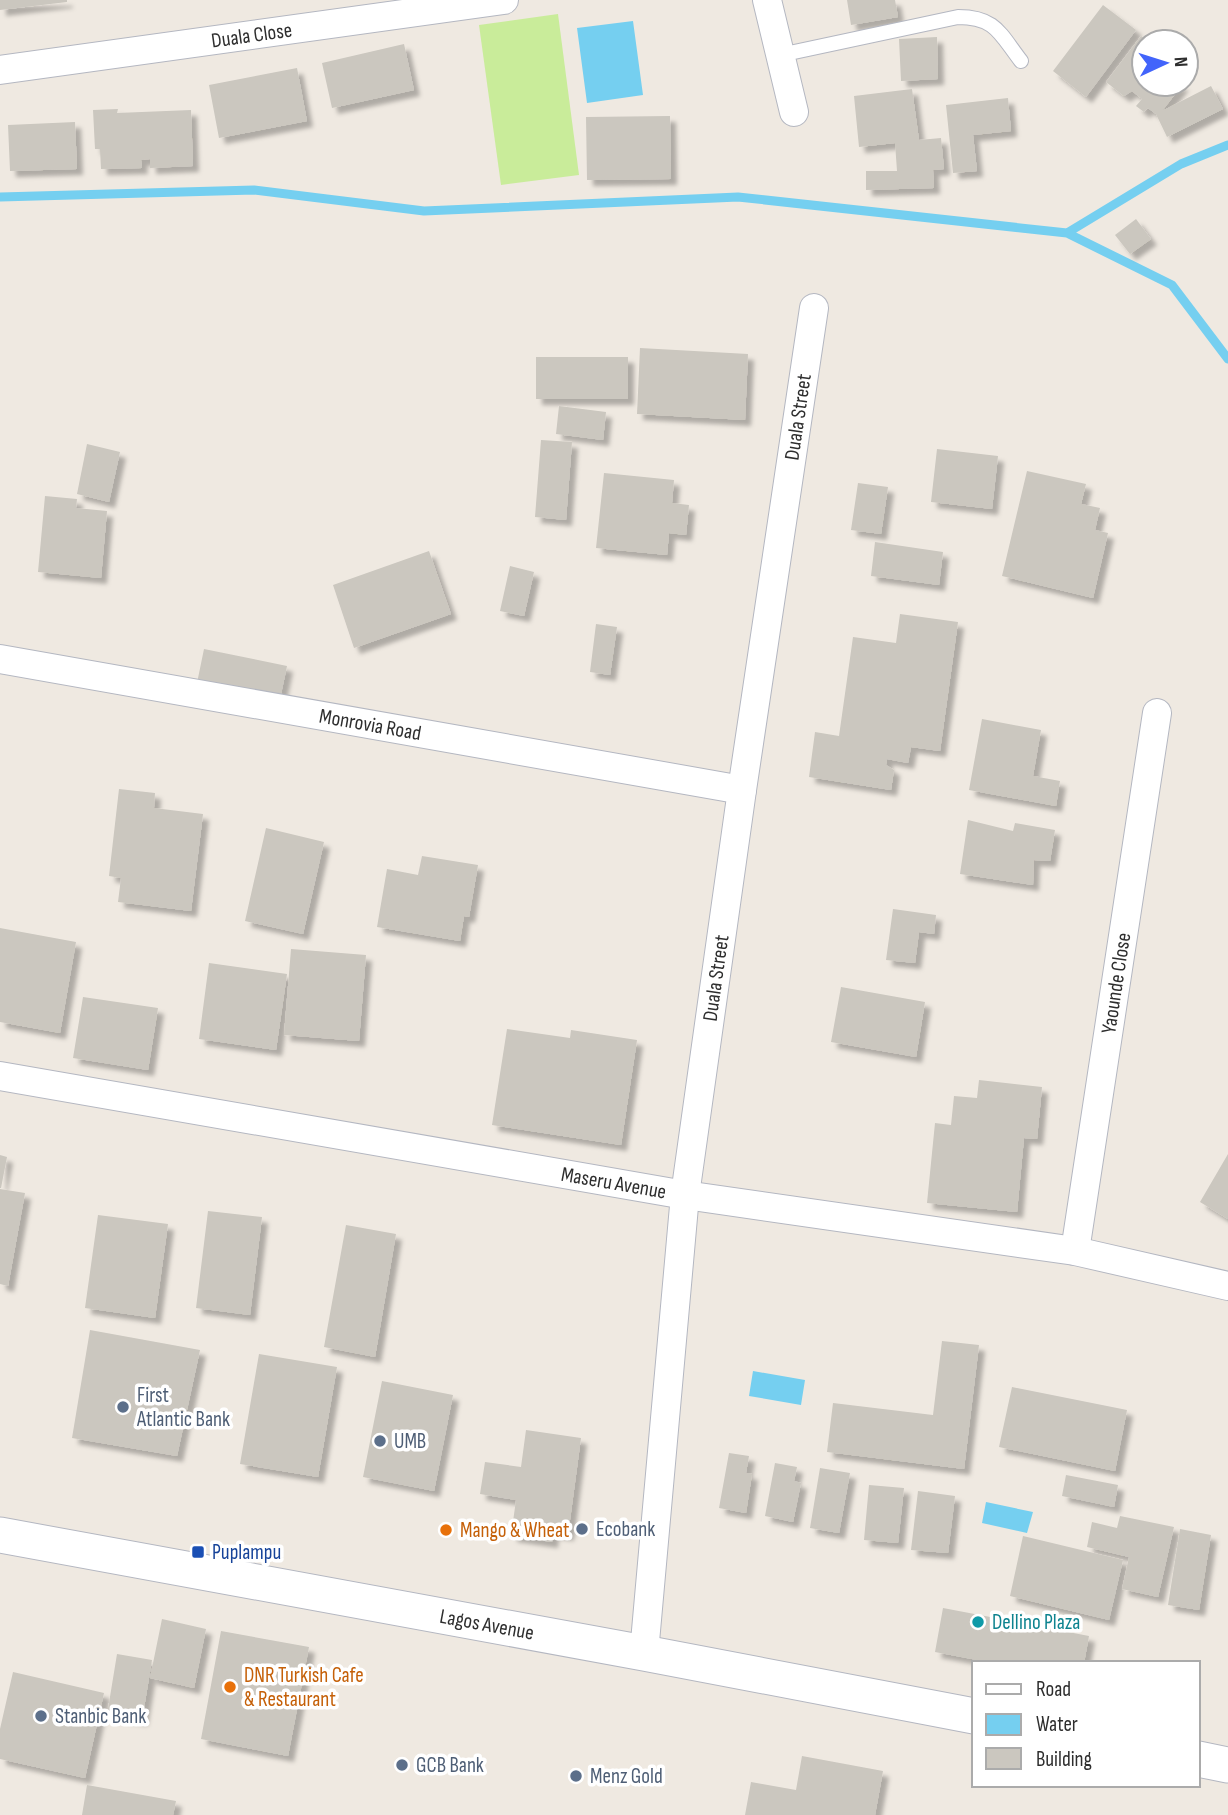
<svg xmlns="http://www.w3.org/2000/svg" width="1228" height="1815" font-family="'Sofia Sans Condensed',sans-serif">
  <defs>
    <filter id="shadow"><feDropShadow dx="6" dy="6" stdDeviation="2" flood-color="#0004"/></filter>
  </defs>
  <rect width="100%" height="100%" fill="#efe9e1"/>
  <path fill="#c9ec9a" d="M558 14 579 175 501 185 479 25Z"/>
  <path fill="#75cff0" d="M633 21 643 95 587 103 577 28Z
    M753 1371 805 1380 801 1405 749 1396Z
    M986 1502 1033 1512 1027 1533 982 1523Z"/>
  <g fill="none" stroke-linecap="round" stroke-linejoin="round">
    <path stroke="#75cff0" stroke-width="9" d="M0 197 254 190 424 211 738 197 1067 233 1181 164 1228 145
      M1067 233 1172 285 1228 359"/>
  </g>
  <path fill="#cbc7bf" filter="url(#shadow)" d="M0 0H67V2L0 10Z
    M847 0H895L898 17 851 25Z
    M1103 5 1136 30 1086 97 1053 71Z
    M1141 36 1149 42H1144V84H1183L1162 111 1211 86 1223 109 1167 137 1156 114 1148 108 1144 112 1136 106 1142 99 1132 91 1124 96 1106 82Z
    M937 37 938 79 901 81 899 39Z
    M404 44 414 90 332 108 322 63Z
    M297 68 307 121 219 138 209 85Z
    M912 89 919 140 941 138 944 169 933 170 934 188 866 190V171H897L895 143 859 147 854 96Z
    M1008 98 1011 131 973 135 977 171 953 173 946 105Z
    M118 109 117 113 191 110 193 166 150 168V159L141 160 142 168 101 169 100 149H95L93 110Z
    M670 116 671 179 587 180 586 117Z
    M75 122 77 169 10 171 8 125Z
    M1136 219 1151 239 1130 254 1115 235Z
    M640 348 748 354 745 420 637 414Z
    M536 357H628V399H536Z
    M559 406 606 412 603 440 556 434Z
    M541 440 572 442 566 520 535 517Z
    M87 444 120 452 109 502 77 494Z
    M937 449 998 456 992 509 931 502Z
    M1027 471 1086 484 1081 504 1100 508 1095 530 1108 533 1093 598 1002 576Z
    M604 473 674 480 672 503 689 505 686 535 669 533 667 555 596 548Z
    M858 483 888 487 881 534 851 530Z
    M45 496 77 499 76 508 107 511 101 578 38 572Z
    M875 542 943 552 939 585 871 576Z
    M429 551 451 614 354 648 333 585Z
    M510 566 534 572 524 616 500 611Z
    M900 614 958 622 940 751 911 747 908 763 887 759 886 765 894 770 891 790 809 777 815 732 839 736 853 637 896 643Z
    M596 624 617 627 610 675 590 672Z
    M204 649 287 666 280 699 197 683Z
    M982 719 1041 730 1033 776 1060 781 1056 806 969 790Z
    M119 789 155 793 154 808 203 814 191 911 118 902 121 878 109 876Z
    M968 820 1013 831 1015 823 1055 830 1050 861 1034 860 1033 885 960 874Z
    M266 828 324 842 303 934 245 921Z
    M422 856 478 865 469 917 464 916 460 941 377 927 387 869 418 875Z
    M893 909 936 915 934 934 919 932 915 963 886 960Z
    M0 928 76 942 60 1033 0 1022Z
    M291 949 366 955 359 1041 284 1035Z
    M209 963 287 974 276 1050 199 1039Z
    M841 987 925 1002 916 1057 831 1042Z
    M83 997 158 1008 148 1070 73 1058Z
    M507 1029 570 1038 571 1030 637 1040 621 1145 492 1125Z
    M979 1080 1042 1087 1037 1139 1024 1138 1017 1212 927 1203 935 1123 951 1125 954 1096 977 1098Z
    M1228 1154V1219L1200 1202Z
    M0 1155 7 1157 1 1188H0Z
    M0 1189 25 1193 8 1286 0 1284Z
    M208 1211 262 1217 250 1315 196 1308Z
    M98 1215 168 1224 155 1318 85 1308Z
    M346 1225 396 1234 375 1357 324 1347Z
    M90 1330 200 1350 177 1456 72 1438Z
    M942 1341 979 1345 964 1469 827 1452 833 1403 933 1415Z
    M259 1354 337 1367 318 1477 240 1464Z
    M382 1381 453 1395 434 1491 363 1477Z
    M1012 1387 1127 1410 1115 1471 999 1447Z
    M526 1430 581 1438 568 1535 553 1533 552 1542 511 1536 516 1500 480 1494 485 1462 521 1467Z
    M729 1453 749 1456 746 1473 752 1474 746 1513 719 1508Z
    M775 1463 797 1467 794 1481 801 1483 793 1522 765 1516Z
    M820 1468 850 1473 839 1533 810 1528Z
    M1066 1475 1118 1485 1114 1507 1062 1496Z
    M869 1485 904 1488 898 1543 864 1540Z
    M918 1491 955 1496 948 1553 911 1550Z
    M1120 1516 1174 1527 1158 1597 1122 1589 1129 1557 1087 1547 1092 1522 1117 1528Z
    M1180 1529 1211 1535 1199 1610 1168 1605Z
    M1023 1536 1123 1560 1109 1620 1010 1596Z
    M943 1608 1089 1636 1084 1663H993L935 1652Z
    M162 1619 206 1629 194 1688 150 1678Z
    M221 1631 309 1647 288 1756 201 1739Z
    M117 1654 152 1660 142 1720 107 1715Z
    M13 1672 104 1693 85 1778 0 1759V1729Z
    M802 1756 883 1771 875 1815H745L751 1782 796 1790Z
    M87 1785 176 1801 173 1815H82Z"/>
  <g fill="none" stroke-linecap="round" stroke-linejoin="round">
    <g stroke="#b4b7c1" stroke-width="16">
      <path id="service" d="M780 55 958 17C996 17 1000 34 1021 61"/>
    </g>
    <g stroke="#b4b7c1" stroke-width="30">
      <g id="minor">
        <path d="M767 0 794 112"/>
        <path id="s1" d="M0 70 504 0"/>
        <path id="s2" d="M0 659 742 790"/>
        <path id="s3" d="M0 1076 685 1195 1075 1251 1228 1286"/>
        <path id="s4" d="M1075 1251 1157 713"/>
        <path id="s5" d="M644 1653 685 1195 742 790 814 308"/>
      </g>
    </g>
    <g stroke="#b4b7c1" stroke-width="37">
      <g id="tertiary">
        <path id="s6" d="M0 1535 644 1653 974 1716"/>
        <path d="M1198 1759 1228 1765"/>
      </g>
    </g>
    <use href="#service" stroke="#fff" stroke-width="14"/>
    <use href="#minor" stroke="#fff" stroke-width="28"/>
    <use href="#tertiary" stroke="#fff" stroke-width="35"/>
  </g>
  <g fill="#5c6f8a" stroke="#fff" stroke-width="2.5">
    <circle cx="123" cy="1407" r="7"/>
    <circle cx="380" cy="1441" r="7"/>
    <circle cx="582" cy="1529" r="7"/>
    <circle cx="41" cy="1716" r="7"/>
    <circle cx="402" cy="1765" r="7"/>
    <circle cx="576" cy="1776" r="7"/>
  </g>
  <g fill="#e8710a" stroke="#fff" stroke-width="2.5">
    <circle cx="446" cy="1530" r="7"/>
    <circle cx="230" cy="1687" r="7"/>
  </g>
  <rect fill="#1a4fb4" stroke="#fff" stroke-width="2.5" x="191" y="1545" width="14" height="14" rx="3.5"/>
  <circle fill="#0f9aa8" stroke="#fff" stroke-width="2.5" cx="978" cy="1622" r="7"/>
  <g text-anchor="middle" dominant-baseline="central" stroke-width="7" stroke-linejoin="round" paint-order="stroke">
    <g font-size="21" fill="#2e2e2e" stroke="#fff">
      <text stroke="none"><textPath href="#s1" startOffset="254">Duala Close</textPath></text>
      <text stroke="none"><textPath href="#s5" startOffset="1246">Duala Street</textPath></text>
      <text stroke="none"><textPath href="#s2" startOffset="376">Monrovia Road</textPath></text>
      <text stroke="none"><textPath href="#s5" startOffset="679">Duala Street</textPath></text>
      <text stroke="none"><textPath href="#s4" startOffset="271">Yaounde Close</textPath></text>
      <text stroke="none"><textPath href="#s3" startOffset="623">Maseru Avenue</textPath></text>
      <text stroke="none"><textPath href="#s6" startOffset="495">Lagos Avenue</textPath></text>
    </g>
    <g font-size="21" fill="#4e5e75" stroke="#fff" text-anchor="start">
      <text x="137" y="1395">First<tspan x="137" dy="24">Atlantic Bank</tspan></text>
      <text x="394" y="1441">UMB</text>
      <text x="596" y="1529">Ecobank</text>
      <text x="55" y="1716">Stanbic Bank</text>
      <text x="416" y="1765">GCB Bank</text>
      <text x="590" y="1776">Menz Gold</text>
    </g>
    <g font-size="21" fill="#c56008" stroke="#fff" text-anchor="start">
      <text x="460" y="1530">Mango &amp; Wheat</text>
      <text x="244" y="1675">DNR Turkish Cafe<tspan x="244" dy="24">&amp; Restaurant</tspan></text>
    </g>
    <g font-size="21" fill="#164399" stroke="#fff" text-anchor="start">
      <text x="212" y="1552">Puplampu</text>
    </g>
    <g font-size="21" fill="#0d838f" stroke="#fff" text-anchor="start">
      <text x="992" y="1622">Dellino Plaza</text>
    </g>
  </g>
  <rect x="972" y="1661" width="228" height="126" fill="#ffffff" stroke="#ababab" stroke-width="2"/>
  <rect x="986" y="1684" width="35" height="10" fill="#ffffff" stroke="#ababab" stroke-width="2"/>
  <text x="1036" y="1696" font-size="21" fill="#2e2e2e">Road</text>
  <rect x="986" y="1714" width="35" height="21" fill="#75cff0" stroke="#ababab" stroke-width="2"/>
  <text x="1036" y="1731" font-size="21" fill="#2e2e2e">Water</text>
  <rect x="986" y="1748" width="35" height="21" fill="#cbc7bf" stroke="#ababab" stroke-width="2"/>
  <text x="1036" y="1766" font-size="21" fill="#2e2e2e">Building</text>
  <g transform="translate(1165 63) rotate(86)"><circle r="33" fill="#ffffff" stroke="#ababab" stroke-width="2"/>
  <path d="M0-5L12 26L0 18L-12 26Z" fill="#4264fb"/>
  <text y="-10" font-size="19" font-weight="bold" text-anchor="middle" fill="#2e2e2e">N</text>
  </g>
</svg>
